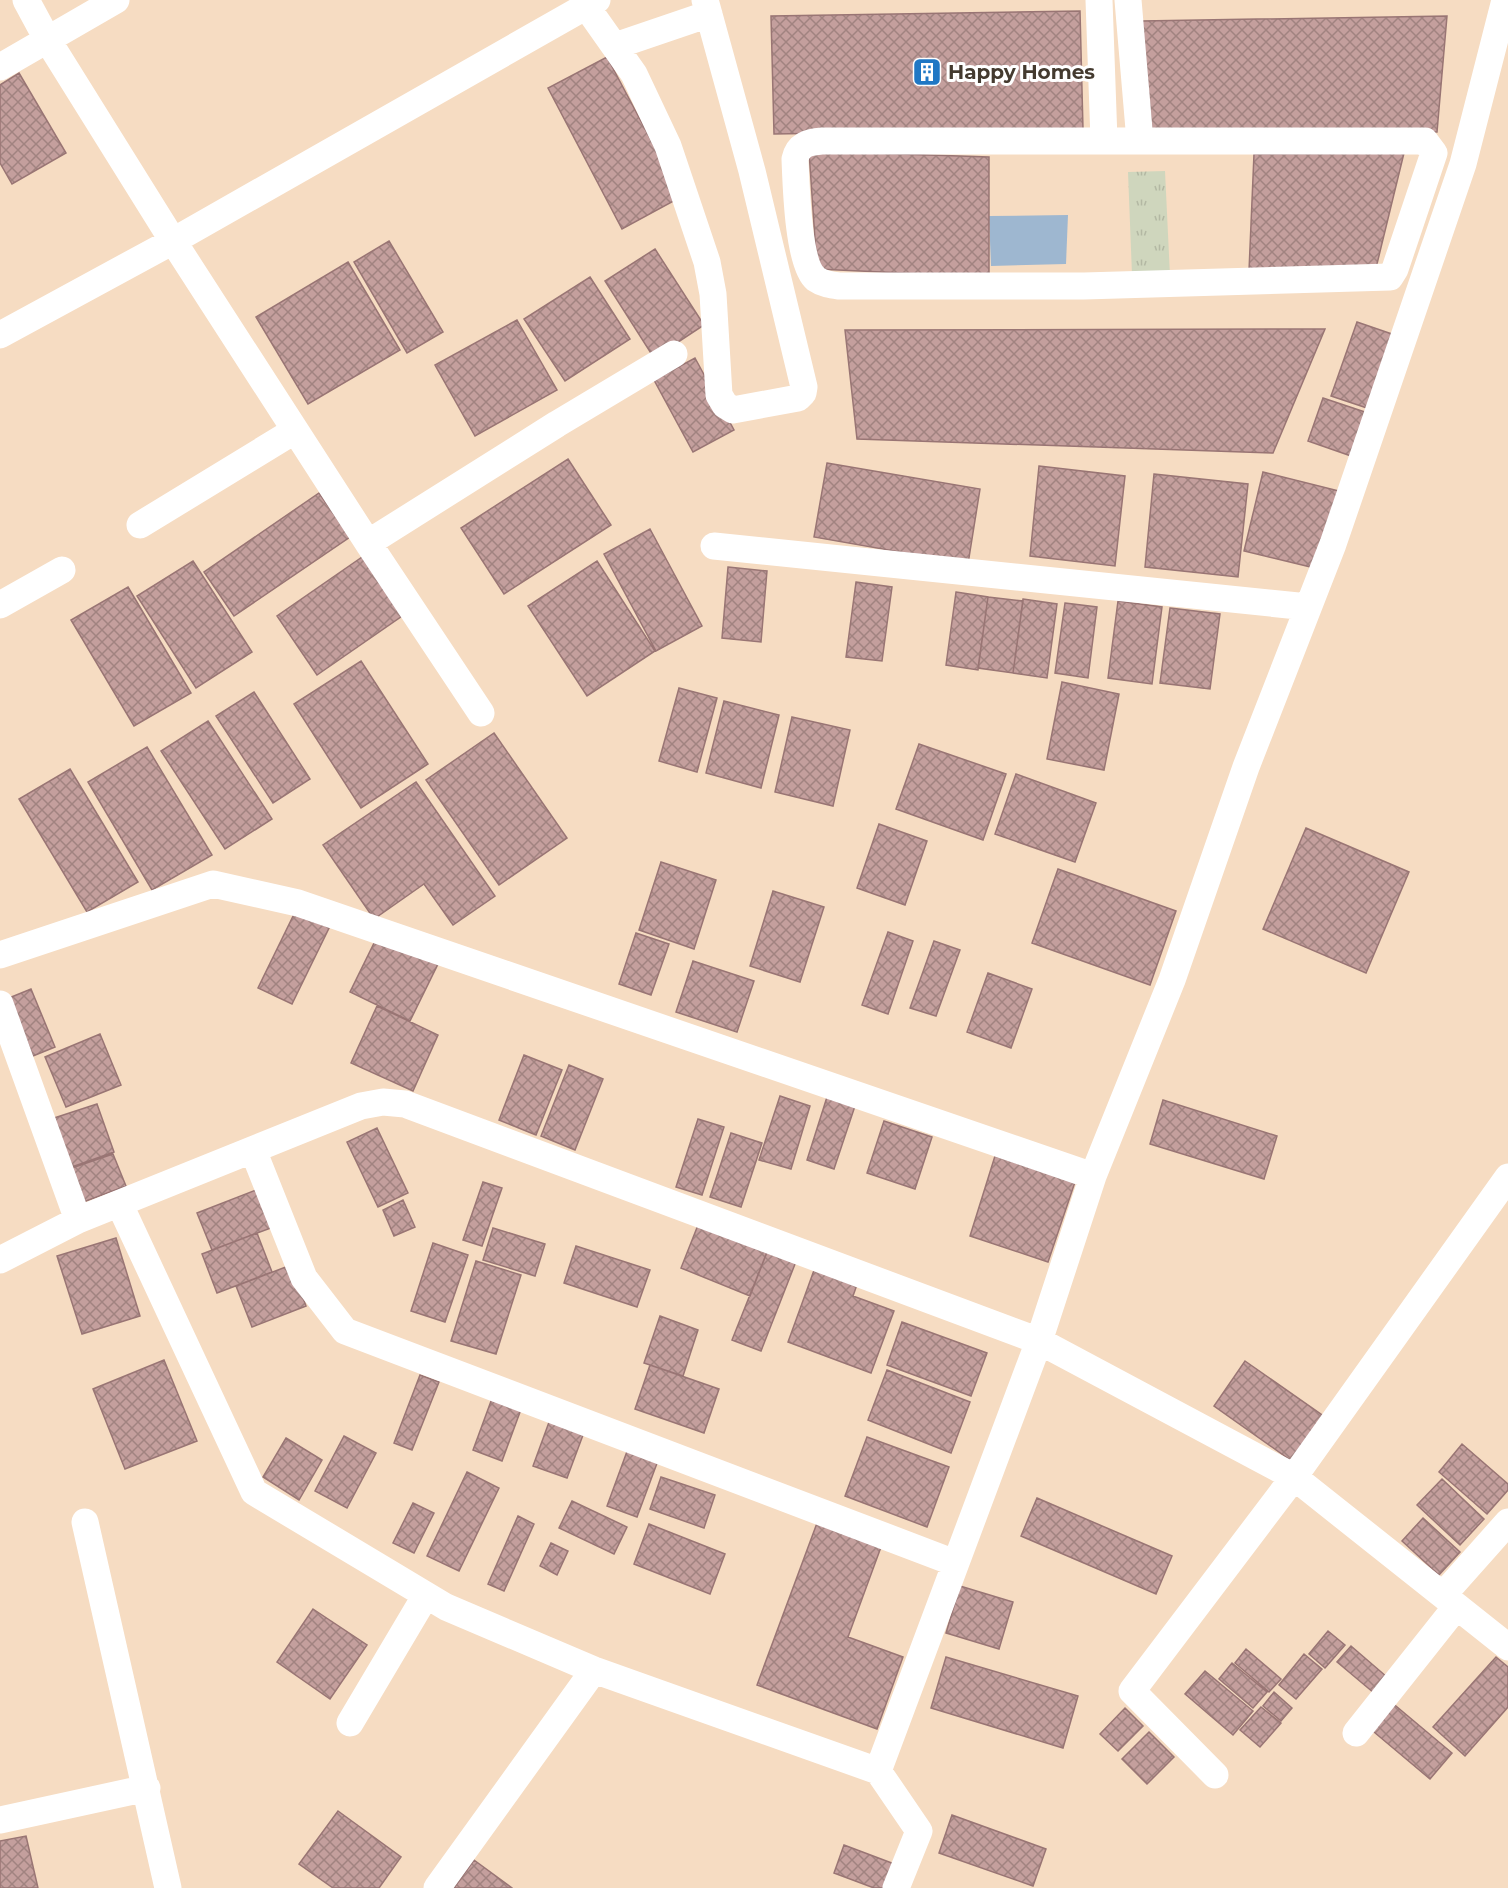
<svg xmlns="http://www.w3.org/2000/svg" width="1508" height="1888" font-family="Montserrat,sans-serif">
  <defs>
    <pattern id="grass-tufts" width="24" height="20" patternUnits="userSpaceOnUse" patternTransform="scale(1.5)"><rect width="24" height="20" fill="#cfd6bd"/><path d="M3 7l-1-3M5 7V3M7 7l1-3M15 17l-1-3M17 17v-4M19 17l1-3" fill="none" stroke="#b3b8a3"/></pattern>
    <pattern id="building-cross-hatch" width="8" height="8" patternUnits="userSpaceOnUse" patternTransform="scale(1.5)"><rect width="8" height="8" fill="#c49f9d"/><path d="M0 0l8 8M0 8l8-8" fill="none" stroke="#a18380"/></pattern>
  </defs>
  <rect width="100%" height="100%" fill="#f6dcc2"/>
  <path fill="url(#grass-tufts)" d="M1165 171 1170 276 1132 275 1128 172Z"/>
  <path fill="#9eb7d0" d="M1068 215 1066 264 991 266 989 216Z"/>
  <path fill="url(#building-cross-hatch)" stroke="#997574" stroke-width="1.5" d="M1080 11 1083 129 774 134 771 16Z
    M1447 16 1437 132 1152 131 1142 21Z
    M607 57 681 197 622 229 548 88Z
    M19 73 66 153 12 184 0 163V85Z
    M809 151 989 157V277L817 269Z
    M1404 153 1376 268 1249 271 1254 154Z
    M389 241 443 332 407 353 354 262Z
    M655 249 704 325 654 358 605 281Z
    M348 262 400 350 308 404 256 317Z
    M590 277 630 339 565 381 524 319Z
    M517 320 557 390 475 436 435 365Z
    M1357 322 1392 334 1367 408 1331 396Z
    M1325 329 1273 453 857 439 845 330Z
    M695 358 734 430 693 452 654 380Z
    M1323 398 1365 412 1351 456 1308 441Z
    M568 459 611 525 504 594 461 528Z
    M827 463 980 489 968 564 814 537Z
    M1039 466 1125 476 1115 566 1030 556Z
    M1263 472 1339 491 1319 569 1244 551Z
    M1154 474 1248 484 1238 577 1145 567Z
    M319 493 350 537 234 616 204 572Z
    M650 529 702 626 656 651 604 554Z
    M365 555 405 614 317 675 277 616Z
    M193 561 252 652 196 688 137 596Z
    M597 561 655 651 587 696 528 606Z
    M728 567 767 571 761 642 722 638Z
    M856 582 892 587 882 661 846 657Z
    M128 587 191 693 134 726 71 620Z
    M956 592 988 597 978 670 946 665Z
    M988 597 1023 601 1013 673 978 668Z
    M1023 599 1057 604 1047 678 1013 673Z
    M1118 601 1162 607 1152 684 1108 678Z
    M1065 603 1097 607 1088 678 1055 673Z
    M1170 608 1220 614 1210 689 1160 683Z
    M361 661 428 764 361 808 294 704Z
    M1062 682 1119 694 1104 770 1047 759Z
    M679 688 717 698 697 772 659 761Z
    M254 692 310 779 273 803 216 716Z
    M724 701 779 715 761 788 706 773Z
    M792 717 850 730 833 806 775 792Z
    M208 721 272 819 225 849 161 751Z
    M494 733 567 838 499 885 426 780Z
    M919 744 1006 774 983 840 896 809Z
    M147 747 212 855 152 890 88 782Z
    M70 769 138 882 87 912 19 799Z
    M1016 774 1096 803 1075 862 995 834Z
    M416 782 495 896 453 925 424 884 374 919 323 845Z
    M879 824 927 841 905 905 857 888Z
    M1306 828 1409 872 1366 973 1263 929Z
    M661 862 716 880 694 949 639 930Z
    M1058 869 1176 911 1150 985 1032 943Z
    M773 891 824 907 800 982 750 966Z
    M297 908 331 924 292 1004 258 988Z
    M888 932 913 941 888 1014 862 1005Z
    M636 933 669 944 651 995 619 984Z
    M378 935 438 964 410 1021 350 992Z
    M934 941 960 950 936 1016 910 1008Z
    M693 961 754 981 737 1032 676 1012Z
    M988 973 1032 989 1011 1048 967 1032Z
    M31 989 55 1047 33 1056 9 998Z
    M377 1006 438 1035 413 1091 351 1063Z
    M100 1034 121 1085 66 1107 45 1057Z
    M524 1055 562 1070 536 1135 499 1120Z
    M569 1065 603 1079 575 1150 541 1136Z
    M780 1096 810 1106 791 1169 759 1160Z
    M827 1097 855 1106 834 1169 807 1160Z
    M1163 1100 1277 1136 1264 1179 1150 1144Z
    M97 1104 114 1152 69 1168 51 1119Z
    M698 1119 724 1127 702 1195 676 1187Z
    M884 1121 932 1137 915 1189 867 1173Z
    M377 1128 408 1193 378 1207 347 1142Z
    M731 1133 762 1143 741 1207 710 1197Z
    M113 1154 126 1186 78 1204 66 1170Z
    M995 1156 1075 1182 1048 1262 970 1236Z
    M483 1182 502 1188 482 1246 463 1240Z
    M261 1188 276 1226 212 1250 197 1213Z
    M403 1200 415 1227 394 1236 383 1210Z
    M700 1220 769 1247 750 1296 681 1268Z
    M493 1228 545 1244 535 1276 483 1260Z
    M257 1233 272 1272 217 1293 202 1254Z
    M116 1238 140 1316 82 1334 57 1256Z
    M433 1243 468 1255 445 1322 411 1311Z
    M576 1246 650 1270 637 1307 564 1283Z
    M769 1247 797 1259 761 1351 732 1340Z
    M476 1261 521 1275 496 1354 451 1341Z
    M817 1262 859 1279 853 1296 894 1311 871 1373 788 1342Z
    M291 1265 306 1306 252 1327 236 1286Z
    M660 1316 698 1330 683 1376 644 1363Z
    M902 1322 987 1353 971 1396 887 1365Z
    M164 1360 197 1441 125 1469 93 1389Z
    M1245 1361 1325 1417 1293 1462 1214 1406Z
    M650 1365 719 1389 704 1433 635 1409Z
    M887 1370 970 1402 951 1453 868 1420Z
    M420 1375 439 1382 412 1450 394 1443Z
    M494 1393 523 1404 502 1461 473 1450Z
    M552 1414 586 1427 567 1478 533 1466Z
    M344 1436 376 1453 347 1508 315 1491Z
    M867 1437 949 1467 927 1527 845 1496Z
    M286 1438 322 1460 299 1500 263 1477Z
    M1462 1444 1508 1484V1490L1487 1514 1439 1472Z
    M629 1446 659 1458 637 1517 607 1506Z
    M467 1472 499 1488 459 1571 427 1556Z
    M661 1477 715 1495 704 1528 650 1509Z
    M1442 1479 1484 1519 1460 1545 1417 1505Z
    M1037 1498 1172 1556 1156 1594 1021 1536Z
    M572 1501 627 1527 614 1554 559 1528Z
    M413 1503 434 1513 414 1553 393 1543Z
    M820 1515 884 1539 848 1637 903 1657 877 1729 757 1685Z
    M518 1516 534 1524 504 1591 488 1584Z
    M1423 1518 1460 1552 1439 1575 1402 1541Z
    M649 1524 725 1554 710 1594 634 1564Z
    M551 1543 568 1551 557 1575 540 1566Z
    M960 1586 1013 1602 999 1649 946 1633Z
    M313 1609 367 1645 330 1699 277 1662Z
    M1328 1631 1345 1645 1325 1668 1309 1654Z
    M1351 1646 1387 1677 1374 1693 1337 1662Z
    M1246 1649 1281 1679 1269 1692 1235 1663Z
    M1304 1654 1322 1669 1296 1699 1279 1685Z
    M946 1657 1078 1696 1063 1748 931 1708Z
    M1496 1657 1508 1667V1707L1465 1756 1433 1727Z
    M1232 1663 1267 1692 1253 1708 1219 1679Z
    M1205 1671 1253 1711 1233 1735 1185 1694Z
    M1274 1692 1292 1708 1281 1721 1263 1706Z
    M1390 1701 1452 1753 1430 1779 1368 1727Z
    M1261 1707 1281 1723 1260 1747 1240 1730Z
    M1125 1708 1143 1726 1118 1751 1100 1734Z
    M1149 1732 1174 1757 1147 1784 1122 1759Z
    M338 1811 401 1857 379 1888H333L299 1864Z
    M952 1815 1046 1849 1033 1886 939 1853Z
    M26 1836 38 1888H0V1841Z
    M844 1845 897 1865 889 1888H874L834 1873Z
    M474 1860 512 1888H454Z"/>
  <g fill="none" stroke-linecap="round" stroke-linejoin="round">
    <path stroke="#fff" stroke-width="27" d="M26 0 47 39 173 241 368 543 557 424 674 354
      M1099 0 1104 140
      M1128 0 1140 141
      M586 6 634 74 668 146 707 262 713 294 719 395 725 405 733 410 798 398 803 393 804 387 752 171 705 0
      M615 46 709 14
      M0 67 116 0
      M822 141H1425L1434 153 1395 269 1390 277 1084 286H839C831 285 823 284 816 279 798 265 796 183 795 159 798 145 808 142 822 141Z
      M0 335 173 241 597 0
      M140 525 294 431
      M368 543 481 713
      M714 546 1308 607
      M0 605 62 570
      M0 955 213 884 298 903 1093 1176
      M0 1004 78 1220
      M253 1150 304 1278 345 1331 955 1563
      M120 1205 254 1492 446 1607 594 1670 878 1771
      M0 1260 78 1220 361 1106 383 1102 405 1104 1039 1341 1294 1477 1508 1647
      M85 1522 168 1888
      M1443 1595 1508 1522
      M350 1723 426 1595
      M1356 1733 1456 1607
      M1215 1775 1132 1691 1294 1477 1508 1177
      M0 1820 147 1788
      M437 1888 594 1670
      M896 1888 919 1831 878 1771 1039 1341 1093 1176 1172 980 1246 767 1333 544 1463 164 1505 0"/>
  </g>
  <defs>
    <g id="building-square" transform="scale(1.5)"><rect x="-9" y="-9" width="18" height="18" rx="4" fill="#1f77c4" stroke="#fff"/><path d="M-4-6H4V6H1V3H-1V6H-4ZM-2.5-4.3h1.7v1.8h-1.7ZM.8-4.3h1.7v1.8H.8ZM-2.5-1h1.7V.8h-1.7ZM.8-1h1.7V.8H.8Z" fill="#fff"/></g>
  </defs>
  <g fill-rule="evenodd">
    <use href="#building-square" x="927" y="72"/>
  </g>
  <g text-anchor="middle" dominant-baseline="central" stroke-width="6" stroke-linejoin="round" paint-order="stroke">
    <g font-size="20" font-weight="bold" fill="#443a2f" stroke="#fff" text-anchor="start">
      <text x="948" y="72">Happy Homes</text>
    </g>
  </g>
</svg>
